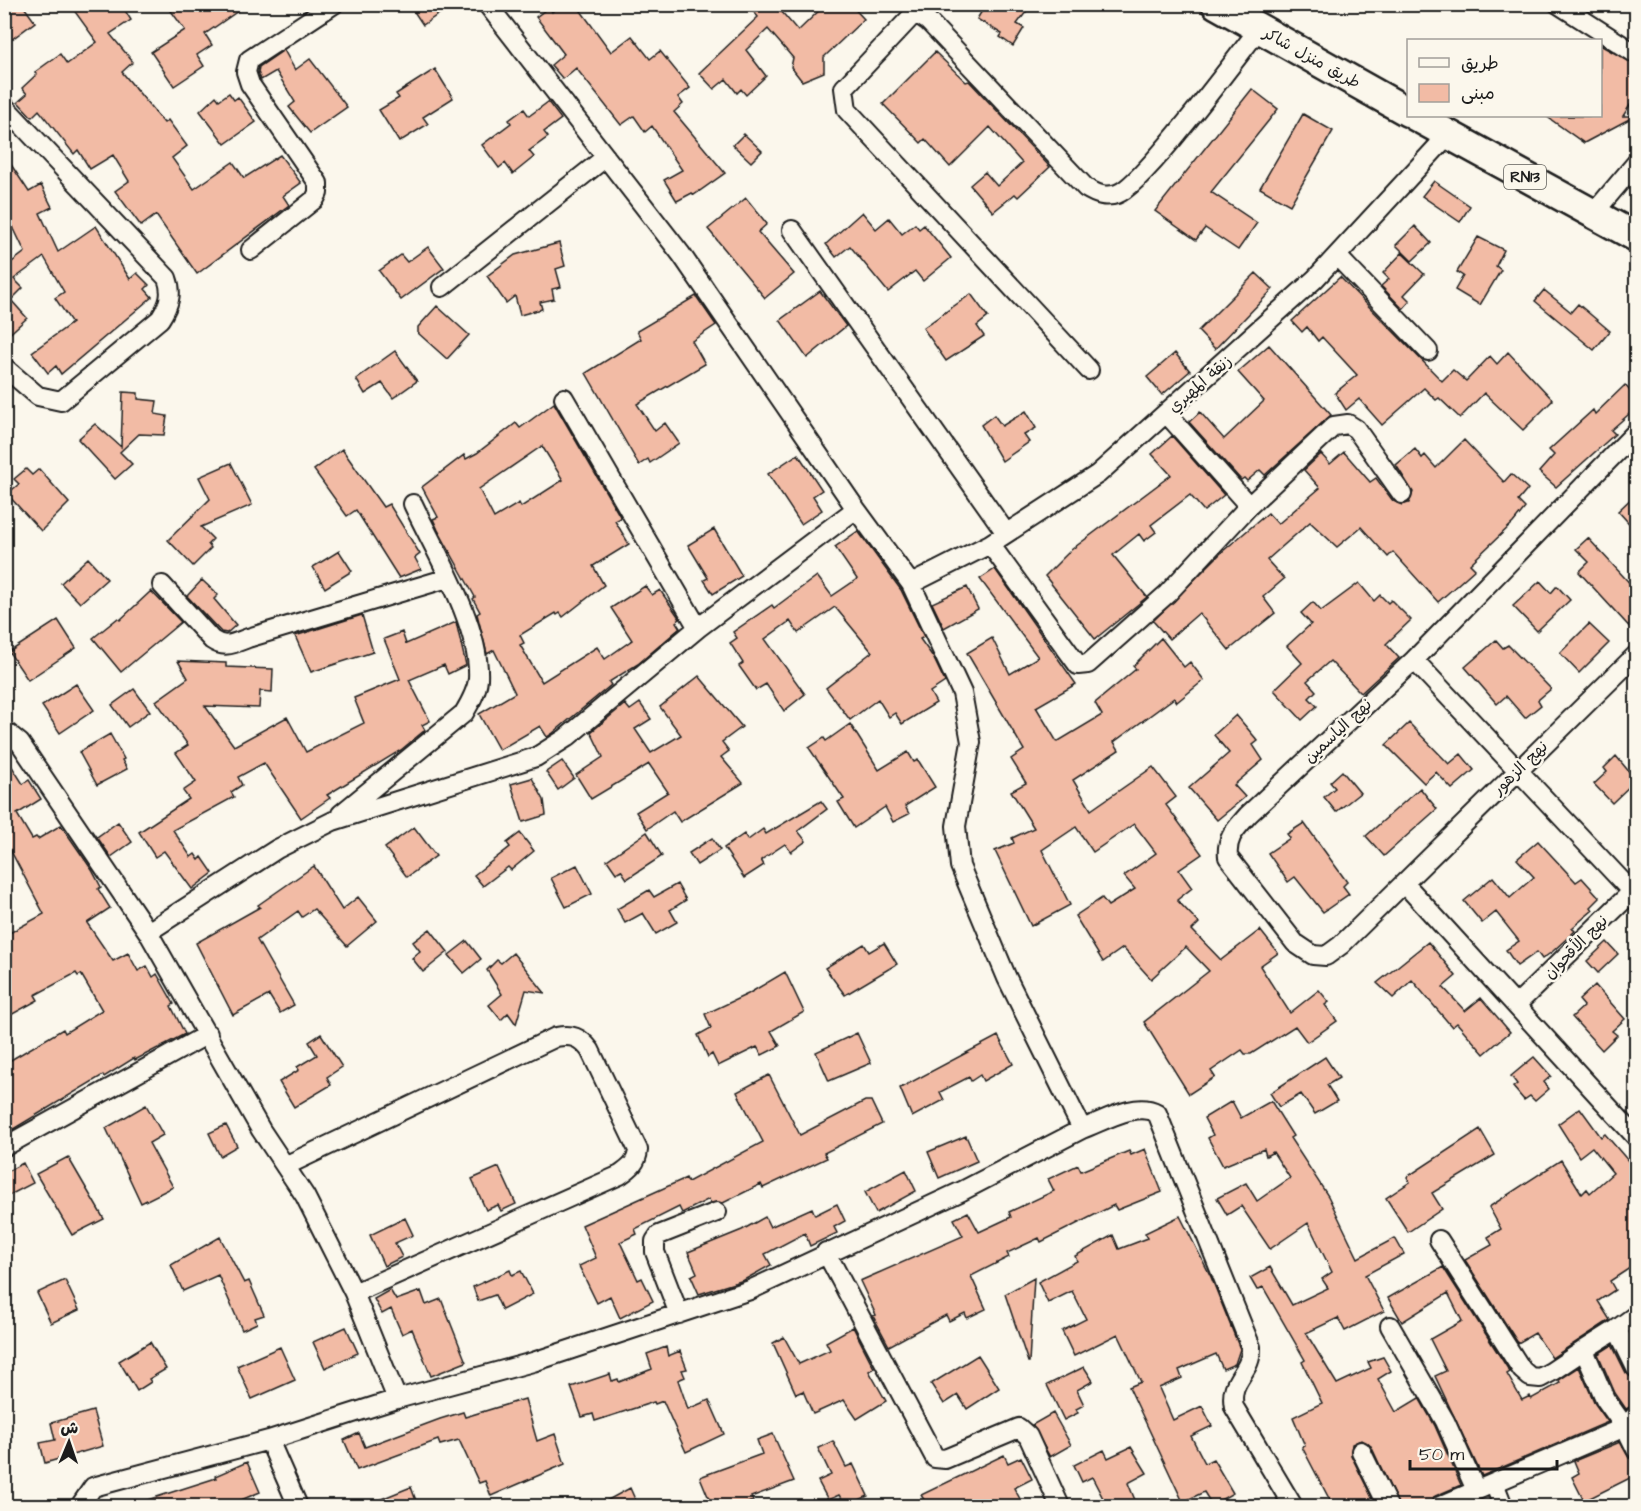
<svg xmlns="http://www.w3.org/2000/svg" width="1641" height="1511" font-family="'Architects Daughter','Playpen Sans Arabic',sans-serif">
  <rect width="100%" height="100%" fill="#fbf7ec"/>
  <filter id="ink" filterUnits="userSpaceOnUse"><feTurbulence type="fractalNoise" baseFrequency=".0167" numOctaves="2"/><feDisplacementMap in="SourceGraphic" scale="12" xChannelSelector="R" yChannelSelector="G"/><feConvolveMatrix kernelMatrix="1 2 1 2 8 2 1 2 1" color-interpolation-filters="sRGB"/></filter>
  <g filter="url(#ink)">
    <path fill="#f2bba5" stroke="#1c1c1c" stroke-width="1.5" fill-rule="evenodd" d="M4 4H22L35 22 4 45Z
      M79 4H84L88 10 85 4H121L131 20 110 34 133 62 122 72 164 123 168 120 187 146 172 158 194 189 233 162 244 178 280 155 301 183 283 196 289 205 197 274 156 215 141 226 115 191 129 181 113 155 90 169 78 150 74 154 39 110 32 117 18 102 27 94 22 88 37 74 35 72 60 54 67 64 97 42 73 9Z
      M166 4H248L205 34 212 45 197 55 204 66 174 86 151 52 185 30Z
      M409 4H453L423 25Z
      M562 4H576L611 52 632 36 650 59 660 51 690 88 678 97 683 104 674 112 725 173 694 195 692 193 677 201 664 180 682 170 652 126 645 132 634 116 621 125 576 68 563 79 551 65 564 54 536 17 549 7 552 12Z
      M748 4H775L798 31 826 4H850L864 19 824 57V72L802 81 791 67 793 58 768 29 746 50 766 76 746 95 741 89 737 93 726 79 714 89 699 73 758 17Z
      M986 4H1032L1017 24 1024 28 1013 46 1000 37 1002 34 977 19Z
      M1600 45 1636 65V96L1623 116H1635L1584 143 1546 116H1600Z
      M284 50 295 70 310 59 347 107 310 133 289 107 295 102 276 71 261 80 258 72 259 67Z
      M935 52 966 82 969 81 1050 167 1018 197 1015 194 993 212 970 185 985 172 997 186 1022 163 990 127 950 167 925 139 921 143 883 104Z
      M435 69 453 98 423 117 428 124 399 142 379 110 399 98 396 94Z
      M1252 89 1278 109 1211 192 1257 223 1238 250 1205 228 1196 240 1155 211Z
      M229 93 234 100 238 97 256 122 225 144 200 111 216 96 219 100Z
      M548 102 561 119 544 132 548 137 529 151 534 157 513 174 505 163 499 168 482 145 511 123 509 120 524 109 529 116Z
      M1303 114 1333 131 1290 205 1260 188Z
      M744 134 762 151 751 162 733 145Z
      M4 154 29 192 41 185 52 207 40 213 58 252 96 226 130 279 137 273 149 285 145 289 152 297 61 374 56 366 48 373 32 352 72 323 55 298 64 292 44 257 14 279 23 288 11 300 27 318 4 339V268L25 252 13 227 4 231Z
      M1434 181 1470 206 1460 222 1422 196Z
      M746 198 767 224 758 232 794 274 765 298 708 229Z
      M862 212 876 229 889 218 902 234 915 224 919 229 924 225 951 258 923 281 915 271 888 292 850 246 836 257 826 244Z
      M1415 226 1431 243 1412 261 1396 245Z
      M1478 237 1504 250 1496 266 1501 270 1480 305 1455 290 1463 276 1457 272Z
      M559 243 565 266 556 269 561 287 552 289 554 299 540 302 542 309 520 315 515 296 506 303 487 276 515 255Z
      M428 247 444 268 401 300 379 271 401 255 407 262Z
      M1402 253 1424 274 1404 295 1410 301 1403 309 1381 286 1389 279 1383 273Z
      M1256 273 1273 289 1215 349 1198 331Z
      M1340 277 1442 381 1453 370 1466 381 1490 356 1497 364 1508 352 1553 400 1523 430 1484 393 1460 418 1439 398 1436 400 1424 388 1382 425 1359 399 1346 410 1335 393 1357 375 1322 337 1318 341 1307 327 1302 332 1292 321Z
      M1544 290 1571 312 1578 304 1610 331 1594 350 1535 301Z
      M820 291 846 326 807 358 780 320Z
      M971 294 988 317 977 326 984 336 946 361 923 328Z
      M696 296 716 325 692 341 705 364 637 404 655 431 665 423 679 443 650 463 648 459 639 465 586 373 641 339 637 331Z
      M437 306 469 335 447 359 418 333V327Z
      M1269 345 1331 415 1265 475 1260 470 1247 481 1244 478 1241 480 1189 422 1200 412 1224 439 1264 401 1238 372Z
      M395 351 417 381 393 398 382 383 365 394 356 379Z
      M1175 353 1190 371 1162 395 1147 377Z
      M1625 385 1636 398V408L1611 430 1615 434 1556 487 1539 472 1554 455 1549 450 1593 410 1595 414Z
      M123 392 138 393V399L157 401 155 414 167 416 164 435 139 434 120 452 132 464 115 479 78 439 95 424 121 447Z
      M554 403 621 518 615 521 629 544 593 566 604 585 563 617 560 613 557 615 556 613 520 635 524 643 520 645 542 682 597 647 605 659 632 640 611 608 645 586 652 595 660 590 680 619 676 622 680 628 638 664 609 682 611 685 553 733 547 737 540 726 499 750 479 714 515 693 494 650 487 654 477 614 480 612 473 599 475 597 438 530 433 519 438 517 422 487 464 455 466 459 477 453 516 423 520 428ZM542 446 563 480 521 507 519 503 494 518 479 489Z
      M1026 411 1036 428 1024 435 1029 442 1002 461 981 425 994 415 1002 426Z
      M1172 436 1224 495 1204 511 1190 495 1151 525 1156 532 1144 541 1139 534 1113 555 1147 597 1095 639 1045 576 1071 550 1171 475 1152 454Z
      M1464 440 1504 482 1511 474 1528 489 1518 501 1525 508 1513 523 1470 564 1475 569 1438 602 1393 552 1388 557 1361 527 1337 547 1310 522 1267 560 1284 579 1263 597 1275 613 1229 650 1199 613 1169 639 1153 621 1223 551 1268 513 1278 524 1320 488 1304 470 1321 454 1330 464 1344 452 1370 482 1376 478 1393 501 1402 505 1409 503 1413 492 1396 465 1415 449 1422 458 1425 455 1436 468Z
      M342 449 383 507 389 504 420 554 415 558 421 569 399 578 356 510 347 516 314 470Z
      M798 454 822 490 813 496 822 510 801 524 768 474Z
      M231 463 252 505 201 527 213 539 208 544 211 548 193 566 168 540 210 499 199 477Z
      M26 469 32 475 39 469 69 503 41 531 7 494 19 484 14 479Z
      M1636 494V531L1618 511Z
      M714 529 742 576 713 594 704 580 708 578 688 545Z
      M858 531 901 590 924 637 920 639 933 657 945 682 930 692 936 703 902 724 895 713 889 717 878 699 850 720 826 688 872 652 835 607 798 633 790 621 765 639 805 694 784 711 766 684 756 690 739 666 743 663 730 643 737 638 733 632 772 605 774 608 817 576 832 596 857 579 835 547Z
      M1588 538 1636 590V634L1579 572 1589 562 1576 549Z
      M339 551 352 571 325 588 313 567Z
      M88 558 107 579 80 603 61 583Z
      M995 569 1076 684 1036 707 1057 742 1102 715 1095 703 1136 669 1133 666 1161 638 1184 667 1190 662 1204 680 1177 702 1174 698 1114 742 1119 750 1073 780 1091 810 1153 767 1176 797 1166 805 1202 854 1179 870 1192 888 1177 900 1199 923 1192 930 1221 960 1260 930 1278 953 1260 966 1290 1013 1319 990 1329 1002 1325 1005 1337 1021 1307 1042 1295 1026 1251 1054H1245L1242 1050 1211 1071 1215 1077 1189 1094 1144 1022 1209 971 1186 947 1151 979 1123 948 1103 962 1075 916 1102 898 1108 906 1135 889 1124 876 1156 853 1134 824 1093 852 1076 827 1042 850 1070 905 1031 926 995 851 1014 843 1012 838 1034 828 1011 791 1026 783 1011 759 1024 750 967 653 992 638 1010 674 1038 657 980 579Z
      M202 580 218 595 214 599 236 625 227 633 221 632 187 596Z
      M1540 581 1551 593 1557 586 1570 600 1537 631 1513 606Z
      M1359 583 1374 601 1380 595 1388 603 1391 600 1411 620 1386 644 1399 658 1361 693 1330 661 1307 681 1316 691 1309 698 1317 706 1302 720 1274 690 1302 663 1287 646 1311 624 1301 613 1313 602 1321 611Z
      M967 587 978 609 944 628 932 603Z
      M151 591 181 622 121 672 93 638 118 618 120 620Z
      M362 615 373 652 311 672 295 636Z
      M58 620 76 648 28 680 9 652Z
      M456 622 466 665 448 674 444 665 409 680 430 721 422 725 425 730 401 750 327 795 330 798 301 818 264 763 238 777 242 785 231 792 234 797 173 830 191 857 195 854 199 860 202 857 213 873 192 889 164 851 155 857 139 832 189 799 183 791 196 782 176 753 188 745 156 701 188 678 178 661 226 663V667L273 669 272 692 260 691 259 708 205 706 234 746 287 717 306 752 364 723 354 698 400 679 384 639 402 632 406 644Z
      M1589 624 1609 643 1579 673 1560 653Z
      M1496 640 1503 648 1508 645 1551 689 1538 700 1541 705 1525 718 1506 696 1497 704 1465 667Z
      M699 676 742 727 722 742 729 751 721 757 743 783 680 822 673 811 647 829 636 812 668 792 649 764 591 799 576 775 603 757 591 732 625 704 630 710 640 703 651 719 635 729 651 753 681 735 660 707Z
      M76 684 94 710 60 733 42 706Z
      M134 689 150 711 128 727 112 705Z
      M1236 715 1258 741 1253 745 1263 760 1234 785 1245 797 1217 820 1189 788 1229 753 1214 735Z
      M1409 723 1449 764 1461 754 1474 770 1452 789 1436 772 1424 783 1386 745Z
      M850 724 879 770 908 752 914 762 918 760 935 787 905 806 909 814 893 822 885 807 854 828 838 802 844 799 809 748 824 738 826 741Z
      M110 734 124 759 122 760 127 769 97 785 79 752Z
      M4 754 23 784 29 780 41 799 17 814 32 839 36 837 38 839 61 825 92 870 101 887 98 889 110 908 87 923 113 961 128 953 138 971 147 966 153 977 157 974 174 1004 171 1006 185 1034 135 1060 134 1058 104 1077 103 1075 10 1131 4 1122V1064L63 1029 65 1033 102 1010 81 974 78 976 76 973 35 995 38 1000 9 1016 4 1008V936L44 914 4 838Z
      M1616 756 1636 780 1612 803 1594 784 1607 772 1604 768Z
      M562 761 574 778 558 790 546 772Z
      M1342 771 1360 793 1336 812 1324 797 1335 788 1330 782Z
      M532 778 544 800 546 815 523 822 511 784Z
      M1420 788 1437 809 1384 856 1366 836Z
      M821 801 827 809 798 831 806 841 791 852 785 844 761 860 764 865 744 878 724 848 744 834 748 840 763 829 766 834Z
      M118 822 132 842 111 857 97 837Z
      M1304 823 1347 882 1343 886 1349 894 1323 912 1295 877 1288 882 1268 853 1290 838 1287 834Z
      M414 827 436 856 407 877 385 848Z
      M647 832 662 856 627 879 621 870 616 873 607 860Z
      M520 833 534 851 511 870 508 867 483 886 474 875 510 847 507 843Z
      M712 838 720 850 697 865 689 853Z
      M1538 841 1576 882 1582 878 1600 898 1591 907 1593 910 1572 928 1575 931 1552 952 1542 959 1537 952 1517 966 1506 950 1519 941 1496 912 1482 923 1464 901 1493 877 1510 898 1534 877 1517 859Z
      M577 865 592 894 566 907 551 878Z
      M314 866 342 910 358 897 377 921 347 946 314 909 302 917 298 911 257 940 294 1005 280 1013 269 995 233 1015 196 943 260 907 258 905Z
      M677 884 686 900 670 910 677 922 656 934 643 913 625 923 617 909 649 890 654 897Z
      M430 929 448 952 423 972 412 958 420 951 413 942Z
      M467 941 481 959 464 973 449 955Z
      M1428 942 1456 976 1443 987 1465 1011 1481 998 1510 1032 1484 1054 1457 1023 1452 1027 1412 980 1393 998 1377 983Z
      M1607 942 1618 954 1598 973 1587 961Z
      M884 943 897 964 845 995 825 968 864 944 869 952Z
      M513 953 545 993 526 990 516 1024 508 1013 501 1020 489 1005 502 994 487 970 497 960 501 963Z
      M785 972 804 1012 771 1031 780 1046 762 1055 757 1047 718 1066 712 1054 708 1057 698 1035 711 1028 705 1014 748 994Z
      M1595 985 1625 1019 1612 1031 1617 1035 1602 1050 1572 1017 1584 1006 1579 1000Z
      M857 1033 871 1063 829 1081 816 1052Z
      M321 1034 342 1067 327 1077 331 1085 294 1107 279 1082 299 1070 297 1067 317 1055 309 1042Z
      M998 1036 1013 1064 983 1081 980 1075 971 1081 969 1077 940 1092 944 1100 912 1117 900 1088Z
      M1325 1057 1339 1078 1327 1085 1337 1101 1315 1114 1301 1094 1279 1107 1270 1093Z
      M1534 1057 1551 1076 1544 1082 1549 1089 1535 1101 1530 1096 1524 1100 1513 1087 1517 1084 1511 1076Z
      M769 1075 800 1135 865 1101H871L882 1124 824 1153 827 1158 763 1188 761 1184 723 1203H710L709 1199 682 1213 679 1207 635 1229 637 1234 620 1242 638 1280 642 1278 653 1301 620 1318 610 1296 597 1303 579 1266 596 1258 582 1225 686 1178 688 1182 763 1142 737 1092Z
      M1232 1101 1241 1118 1271 1101 1293 1136 1290 1138 1328 1196 1358 1258 1395 1238 1404 1254 1365 1275 1384 1311 1345 1331 1338 1318 1306 1333 1337 1384 1371 1368 1368 1362 1383 1357 1391 1371 1378 1379 1396 1412 1419 1398 1435 1426 1461 1485 1435 1496 1429 1506H1399L1371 1446 1361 1440 1352 1444 1351 1455 1376 1506H1333L1302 1447 1305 1446 1293 1417 1322 1403 1302 1362 1305 1360 1263 1287 1257 1290 1250 1278 1270 1267 1292 1305 1328 1288 1322 1279 1332 1272 1308 1223 1270 1249 1241 1206 1227 1215 1217 1198 1246 1183 1257 1201 1290 1178 1273 1152 1266 1156 1264 1149 1223 1166 1208 1138 1213 1135 1204 1118Z
      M146 1105 163 1135 149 1143 173 1187 141 1203 106 1128Z
      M1580 1108 1601 1137 1605 1134 1636 1170V1264L1610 1281 1615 1290 1598 1301 1610 1320 1552 1358 1535 1333 1518 1343 1465 1260 1492 1245 1488 1237 1501 1229 1489 1207 1561 1160 1582 1194 1587 1189 1590 1193 1613 1173 1592 1147 1579 1157 1558 1124Z
      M226 1125 237 1146 220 1156 209 1133Z
      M1480 1129 1495 1155 1432 1193 1442 1209 1408 1232 1386 1198 1410 1182 1407 1177Z
      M966 1136 977 1161 939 1178 928 1152Z
      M1145 1149 1162 1192 1117 1210 1114 1205 1041 1242 1039 1238 1007 1253 1009 1257 971 1276 986 1309 967 1318 965 1313 949 1321 946 1315 889 1346 873 1316 876 1315 860 1281 963 1236 954 1219 968 1212 979 1232 1011 1217 1009 1212 1054 1191 1048 1179 1078 1165 1081 1171 1129 1151 1131 1155Z
      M68 1157 104 1219 72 1235 36 1174Z
      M23 1163 33 1183 4 1198V1173Z
      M499 1167 516 1204 501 1211 498 1205 486 1210 472 1179Z
      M906 1170 916 1191 876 1213 865 1192Z
      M837 1204 845 1221 834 1227 837 1233 810 1246 805 1233 765 1254 771 1265 744 1280 699 1294 691 1276 697 1273 688 1252 742 1230 765 1217 770 1227 812 1208 815 1215Z
      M1180 1216 1211 1277 1240 1349 1235 1364 1223 1369 1216 1354 1179 1370 1182 1378 1159 1388 1173 1420 1202 1406 1212 1426 1191 1436 1205 1463 1213 1459 1233 1493 1212 1505 1204 1492 1183 1502 1129 1387 1141 1382 1118 1334 1074 1356 1062 1331 1086 1319 1072 1291 1048 1303 1038 1282 1077 1261 1075 1256 1113 1235 1119 1249 1148 1238 1145 1233Z
      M405 1218 413 1235 395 1243 402 1257 384 1266 370 1235Z
      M220 1237 244 1283 249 1281 264 1315 255 1318 257 1323 242 1330 218 1275 183 1291 171 1265Z
      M1443 1267 1510 1372 1507 1374 1522 1400 1530 1396 1531 1399 1560 1383 1559 1380 1579 1367 1595 1404 1608 1422 1482 1476 1435 1376 1446 1371 1430 1339 1462 1321 1448 1293 1402 1322 1388 1298Z
      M510 1270 512 1275 521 1271 533 1294 502 1310 495 1295 478 1301 473 1287Z
      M1034 1278 1029 1362H1028L1005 1294Z
      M65 1280 79 1310 51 1323 37 1293Z
      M390 1290 396 1300 421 1291 426 1305 441 1299 466 1362 431 1376 412 1329 402 1334 391 1309 382 1314 374 1299Z
      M346 1327 358 1353 325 1368 313 1342Z
      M853 1327 874 1368 869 1371 886 1401 857 1419 844 1400 813 1414 803 1391 796 1394 773 1343 784 1337 799 1364 830 1350 826 1342Z
      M150 1342 166 1369 149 1379 151 1382 137 1391 119 1361Z
      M1612 1345 1626 1373 1636 1379V1404L1626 1409 1615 1393 1598 1354Z
      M280 1347 295 1380 252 1399 237 1366Z
      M666 1347 668 1356 680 1351 687 1369 682 1370 685 1377 678 1380 688 1409 709 1400 724 1434 686 1452 663 1401 655 1404 654 1402 595 1421 593 1414 582 1417 571 1387 610 1374 612 1381 618 1379 619 1382 652 1369 647 1354Z
      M978 1355 999 1388 967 1409 958 1395 944 1404 931 1384Z
      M1084 1367 1093 1381 1077 1390 1084 1405 1076 1409 1078 1413 1064 1420 1047 1385Z
      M525 1399 537 1441 555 1434 565 1464 491 1496 485 1481 479 1483 459 1440 440 1445 438 1440 357 1470 344 1440 359 1433 365 1447 440 1419 463 1412 465 1417Z
      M93 1411 103 1446 45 1463 40 1443 55 1440 51 1423Z
      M1053 1413 1071 1445 1050 1457 1032 1425Z
      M773 1434 794 1481 751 1497 753 1501 739 1506H712L700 1477 762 1454 757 1440Z
      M833 1441 846 1467 853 1464 868 1496 846 1506 839 1495 828 1500 818 1481 831 1475 818 1448Z
      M1620 1442 1629 1458 1636 1460V1475L1584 1501 1572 1477 1579 1473 1574 1461Z
      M1131 1447 1147 1473 1128 1483 1135 1500 1121 1506H1107L1092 1477 1082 1482 1074 1465 1104 1450 1108 1458Z
      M1004 1455 1008 1463 1021 1457 1032 1479 1014 1488 1024 1506H928L921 1495Z
      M247 1462 260 1492 227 1506H139L138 1503 216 1478 215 1476Z
      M411 1487 418 1506H364Z
      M630 1488 638 1506H597Z"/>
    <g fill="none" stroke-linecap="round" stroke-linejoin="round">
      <g stroke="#1c1c1c" stroke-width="22">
        <path id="minor" d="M487 4 681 254 856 509 911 584 962 693 971 742 956 826 960 866 1007 978 1082 1129C1104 1121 1136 1101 1157 1113L1251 1347C1252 1374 1228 1378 1234 1407L1293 1506
          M1558 4 1636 54
          M4 106 167 278C173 294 169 305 160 319L61 401 38 396 4 367
          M1592 215 1636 163
          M792 230 1006 533
          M251 250 315 199 318 193V183L250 84 246 72 249 60 334 4
          M1337 256 1428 351
          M442 287 606 157
          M1089 370 847 110 844 88 911 17 919 15 928 21 1086 188C1096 194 1105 198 1117 194 1143 185 1236 58 1259 29
          M564 398 698 628
          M1166 413 1249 506
          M1636 432 1414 660 1248 815C1236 829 1226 837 1228 857L1295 943 1313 955 1326 956 1341 945 1636 655
          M990 544 1078 665 1088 664 1167 594 1249 506 1334 426 1348 424 1356 429 1402 494
          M911 584 990 544 1098 474 1315 279 1449 134
          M162 585 212 640C225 649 234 643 248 638L448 578
          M1414 660 1636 896
          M4 730 20 743 148 932 261 1130 305 1196 354 1293 397 1399
          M341 814 464 713C470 703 477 691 478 679 481 627 435 551 413 504
          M1404 883 1636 1137
          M148 932 277 849 333 821 536 757 566 738 698 628 856 509
          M1516 1005 1636 888
          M4 1147 208 1034
          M285 1166 556 1037C572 1034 580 1037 590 1050L638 1150C637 1163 630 1168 620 1175L354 1293
          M1439 1240 1522 1370 1530 1377 1540 1378 1551 1372 1584 1350 1605 1399 1625 1427 1440 1506
          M826 1252 935 1458 945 1459 1019 1428 1028 1436 1060 1506
          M679 1314 655 1252V1241L659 1235 717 1212
          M1636 1315 1617 1329 1636 1368
          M1390 1326 1445 1421 1476 1490
          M1584 1350 1617 1329
          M1636 1415 1625 1427 1636 1449
          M269 1440 298 1506
          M1361 1451 1388 1506
          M1494 1483 1503 1506
          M80 1506 93 1487 269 1440 397 1399 533 1362 750 1290 962 1191 1082 1129"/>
      </g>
      <g stroke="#1c1c1c" stroke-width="33">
        <path id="primary" d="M1216 4 1408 112
          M1415 116 1636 237"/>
      </g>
      <use href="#minor" stroke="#fbf7ec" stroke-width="18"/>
      <use href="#primary" stroke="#fbf7ec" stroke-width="28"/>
    </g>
  </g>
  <g text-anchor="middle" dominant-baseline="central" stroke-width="5" stroke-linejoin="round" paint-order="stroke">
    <rect fill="#fbf7ec" stroke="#5f5e5a" stroke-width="1.5" x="1504" y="165" width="42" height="24" rx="4.5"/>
    <g font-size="15" font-weight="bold" fill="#1c1c1c">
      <text x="1525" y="177">RN13</text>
    </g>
    <g font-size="16" fill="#1c1c1c" stroke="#fbf7ec">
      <text transform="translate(1312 58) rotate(29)">طريق منزل شاكر</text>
      <text transform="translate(1200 384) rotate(-41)">زنقة المهيري</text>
      <text transform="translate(1338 731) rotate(-43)">نهج الياسمين</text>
      <text transform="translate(1520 768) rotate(-44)">نهج الزهور</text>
      <text transform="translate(1576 947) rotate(-45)">نهج الأقحوان</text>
    </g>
  </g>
  <rect width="1641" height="1511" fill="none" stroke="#fbf7ec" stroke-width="24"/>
  <rect x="12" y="12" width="1617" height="1487" fill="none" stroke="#1c1c1c" stroke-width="2" filter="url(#ink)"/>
  <rect x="1407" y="39" width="195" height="78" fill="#fbf7ec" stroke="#a29f99" stroke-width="1.5"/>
  <rect x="1419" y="58" width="30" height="9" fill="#fbf7ec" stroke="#a29f99" stroke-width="1.5"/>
  <text x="1461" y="69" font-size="18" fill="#1c1c1c">طريق</text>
  <rect x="1419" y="84" width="30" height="18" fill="#f2bba5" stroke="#a29f99" stroke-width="1.5"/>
  <text x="1461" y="99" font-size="18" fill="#1c1c1c">مبنى</text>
  <g transform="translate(69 1442) rotate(2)" stroke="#fbf7ec" stroke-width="4.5" paint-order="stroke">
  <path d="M0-4.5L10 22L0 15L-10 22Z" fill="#1c1c1c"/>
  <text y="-9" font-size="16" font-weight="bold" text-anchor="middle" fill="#1c1c1c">ش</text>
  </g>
  <path d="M1410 1460v9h147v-9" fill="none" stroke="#1c1c1c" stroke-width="3"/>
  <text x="1419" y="1460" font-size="18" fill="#1c1c1c" stroke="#fbf7ec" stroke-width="4.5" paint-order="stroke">50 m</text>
</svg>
